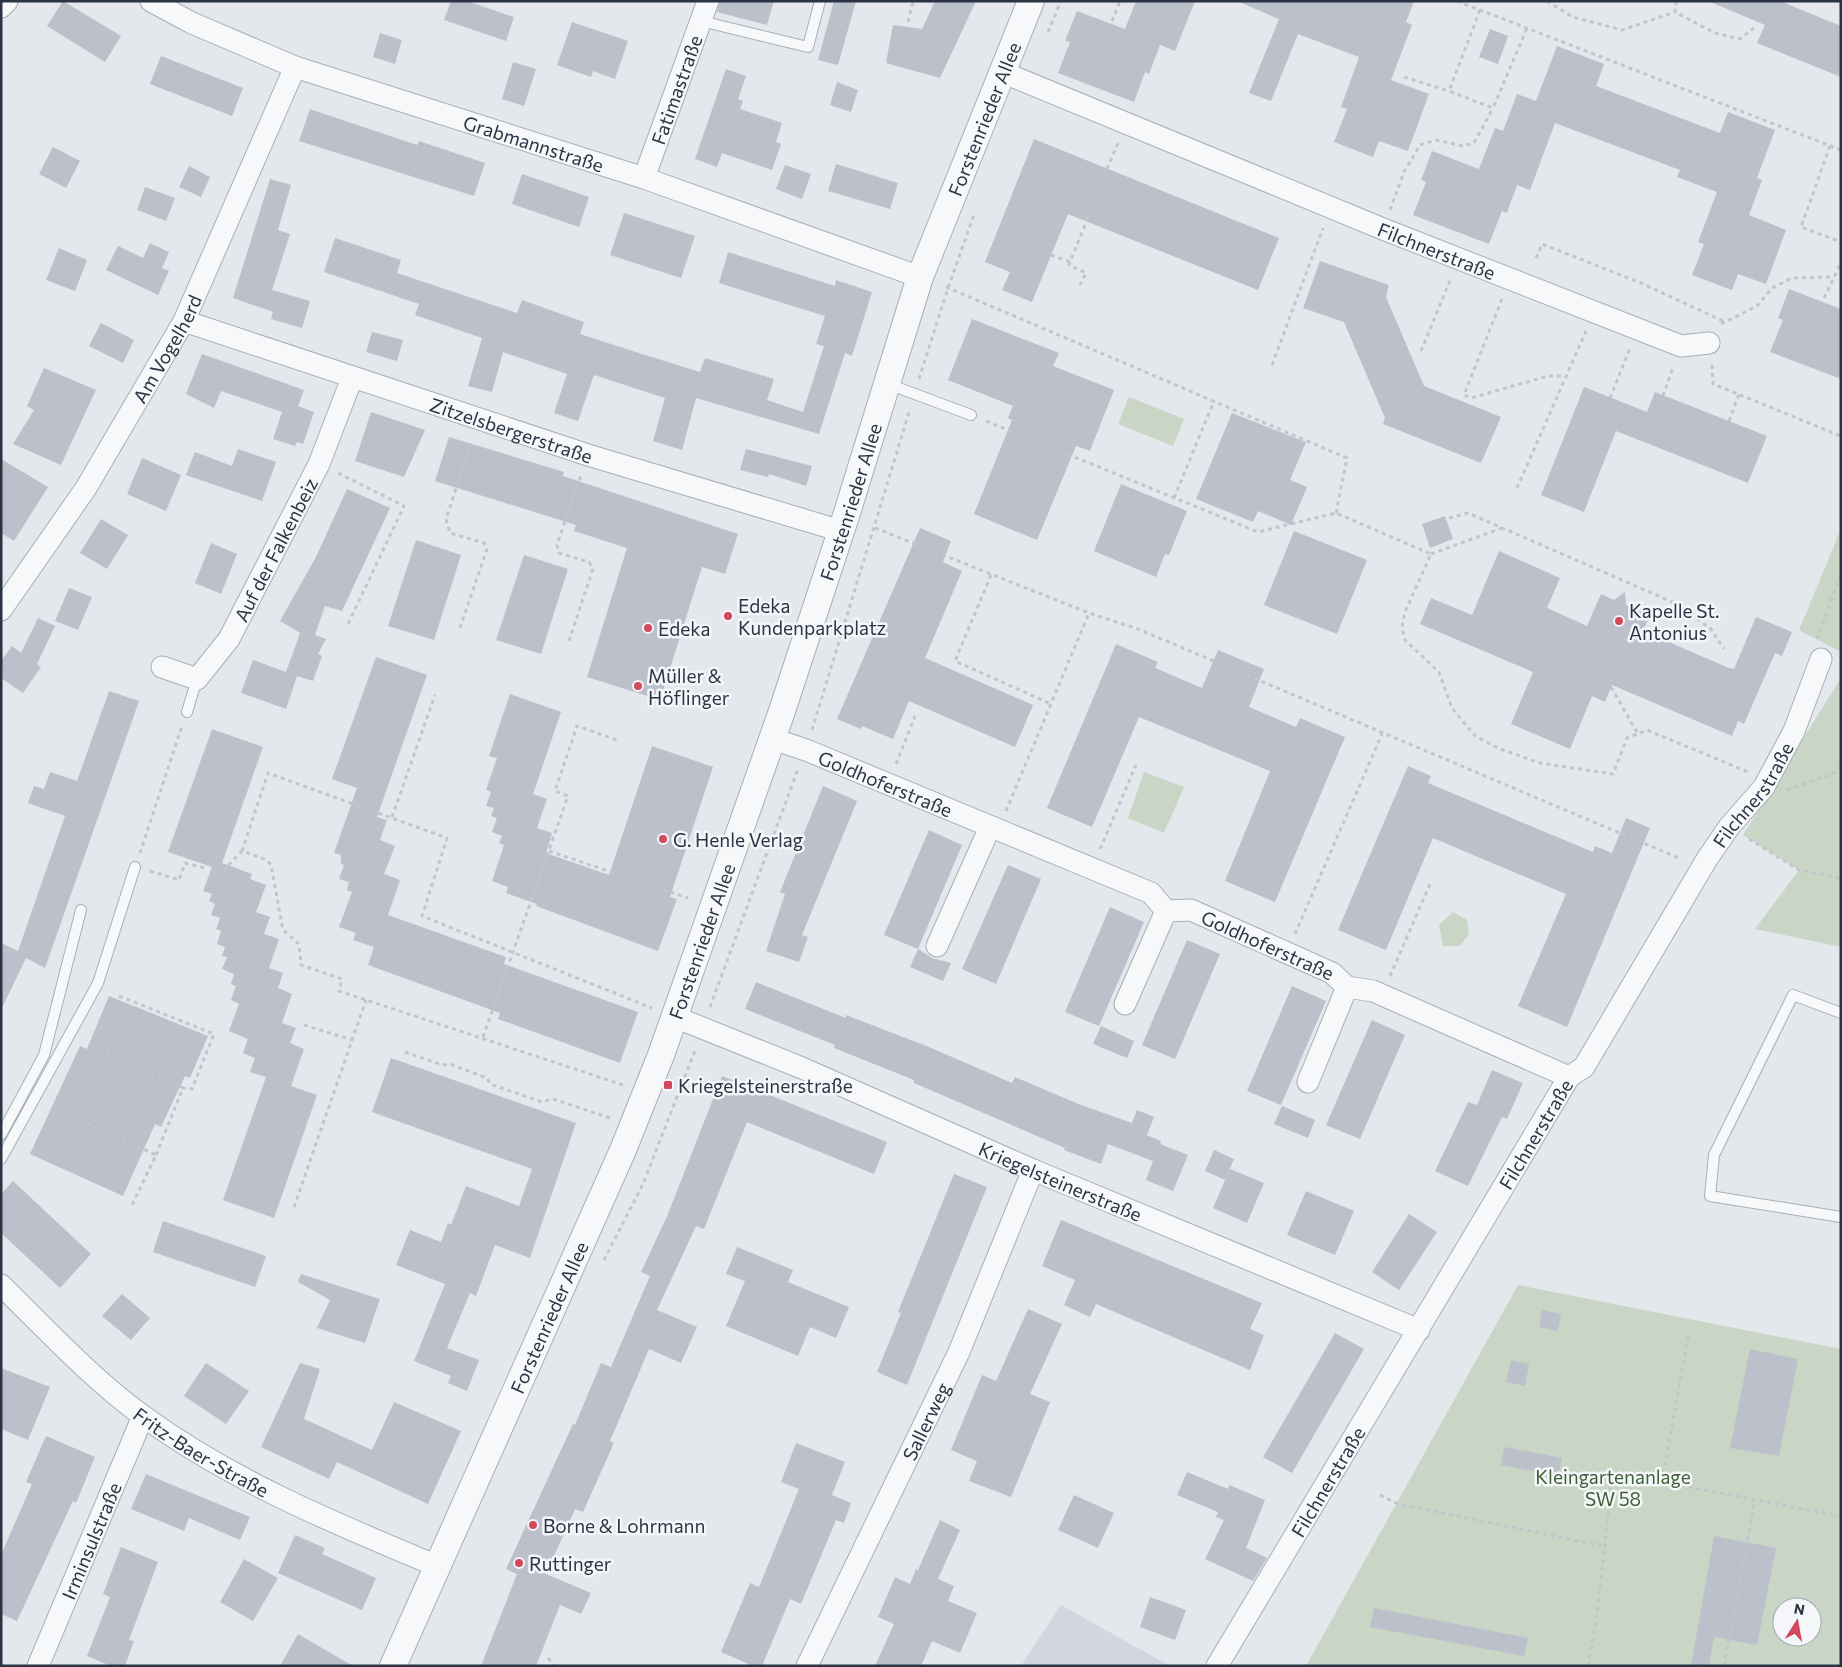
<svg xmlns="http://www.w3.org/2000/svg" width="1842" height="1667" font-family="Commissioner,sans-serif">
  <rect width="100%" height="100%" fill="#e4e7ec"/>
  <path fill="#d2d6de" d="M1061 1605 1170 1666H1021Z"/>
  <path fill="#c9d6c5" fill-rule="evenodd" d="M1129 397 1184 419 1173 446 1118 424Z
    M1841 529V652L1799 630Z
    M1841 678V947L1755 929 1799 870 1743 835Z
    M1144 772 1184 787 1164 833 1128 818Z
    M1453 912 1467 920 1469 934 1460 946H1443L1439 925Z
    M1518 1285 1841 1349V1666H1306ZM1782 1607H1812V1637H1782Z"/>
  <path fill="#bbc0ca" d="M63 1 121 36 105 62 47 26Z
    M451 1H467L514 17 506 41 444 20Z
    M720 1H774L767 25 717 12Z
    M834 1H856L838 65 818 60Z
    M935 1H976L940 78 886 63 893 25 922 29Z
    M1136 1H1195L1175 51 1160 45 1149 74 1145 72 1134 102 1058 73 1070 42 1065 41 1077 11 1125 29Z
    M1237 1H1414L1406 22 1412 25 1391 80 1429 94 1408 151 1379 141 1373 157 1334 142 1347 109 1341 107 1359 57 1298 34 1271 101 1249 93 1279 19Z
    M1708 1H1780L1841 26V77L1757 43 1765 25Z
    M572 22 628 41 615 79 593 71 591 77 557 65Z
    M1490 29 1508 36 1498 64 1479 57Z
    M380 33 402 40 395 64 373 57Z
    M1557 46 1604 64 1596 86 1720 133 1728 112 1775 130 1757 178 1762 180 1749 215 1786 230 1766 284 1738 274 1732 290 1692 275 1704 244 1698 242 1717 192 1677 177 1680 170 1555 123 1530 190 1517 185 1507 213 1502 211 1489 244 1413 215 1426 182 1421 180 1432 151 1479 169 1495 128 1503 131 1517 94 1536 101Z
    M161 56 243 88 232 116 150 84Z
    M513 62 536 69 524 106 502 99Z
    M726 69 746 76 738 99 743 101 740 109 782 123 776 142 781 144 772 170 722 153 717 167 695 159Z
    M837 82 858 90 851 112 830 105Z
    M310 109 417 145 419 141 485 163 474 196 299 141Z
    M1034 139 1279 238 1258 290 1068 214 1032 302 1002 290 1010 272 985 262Z
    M53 147 80 161 66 188 39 174Z
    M836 164 898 183 890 209 828 191Z
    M785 165 811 174 802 199 776 189Z
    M189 166 210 177 201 197 179 187Z
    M522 174 589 197 579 227 512 204Z
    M270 179 291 185 278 230 290 234 272 290 310 301 302 328 271 319 273 312 233 298Z
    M145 187 175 198 166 221 137 210Z
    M624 213 695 236 681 278 610 255Z
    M335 238 401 260 397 273 517 313 522 300 584 322 580 334 642 354 700 372 705 358 774 379 767 400 803 412 824 346 816 344 825 316 719 283 728 252 835 286 836 280 872 292 852 356 845 353 819 434 696 398 682 450 653 441 665 398 594 375 578 421 554 413 567 374 503 352 492 392 468 386 482 338 415 315 419 304 324 272Z
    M150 243 169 252 162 268 169 271 158 295 106 270 118 246 143 258Z
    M59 248 87 260 75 291 46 280Z
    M1320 261 1389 285 1386 297 1424 386 1501 417 1481 463 1383 424 1385 418 1344 322 1303 308Z
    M1789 289 1841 309V379L1770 352 1783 320 1778 318Z
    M972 319 1059 353 1053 366 1114 390 1090 451 1076 446 1037 540 974 514 1012 420 1008 418 1013 406 948 380Z
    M101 323 134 340 123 363 89 346Z
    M372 332 403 340 397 361 366 352Z
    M202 354 304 390 298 406 314 412 303 444 297 442 295 446 273 439 282 412 221 391 214 408 186 394Z
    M44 368 96 390 61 465 13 444 34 410 27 406Z
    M1584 387 1647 412 1655 392 1767 436 1748 483 1616 431 1584 512 1541 495Z
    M371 412 425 430 404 477 355 461Z
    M1232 413 1306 442 1290 480 1307 487 1291 525 1258 511 1253 522 1196 499Z
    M449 437 564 472 563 476 738 534 725 574 702 567 660 700 587 677 627 548 574 531 576 525 435 481Z
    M238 449 276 462 262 501 186 475 195 452 232 466Z
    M746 449 812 466 806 486 769 474 768 477 740 470Z
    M142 458 181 475 166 511 127 494Z
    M1 459 48 487 14 541 1 533Z
    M1121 484 1187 511 1169 555 1165 554 1156 577 1094 551Z
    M347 489 390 508 342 611 325 606 315 635 326 639 318 654 322 656 313 681 297 676 286 709 241 693 253 660 286 672 300 633 280 621 316 557Z
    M1445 516 1453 539 1430 548 1422 524Z
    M101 519 128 535 107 569 80 553Z
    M920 528 951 541 943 562 962 571 925 658 1033 705 1015 747 909 701 893 739 862 726 861 729 837 719Z
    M1294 531 1367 560 1337 634 1264 605Z
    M416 540 461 555 434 640 388 626Z
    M211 543 237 554 221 594 195 583Z
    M1499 551 1560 578 1547 608 1587 626 1601 594 1614 600 1625 592 1626 605 1650 615 1643 631 1729 668 1734 669 1756 617 1792 632 1782 656 1775 653 1744 724 1738 721 1732 736 1612 685 1605 702 1592 696 1570 749 1511 724 1533 672 1420 624 1431 598 1472 615Z
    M524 555 568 569 541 654 496 640Z
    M69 588 92 597 78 630 55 621Z
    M38 618 55 626 37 664 41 667 23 693 1 678V661L12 646 21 653Z
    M1116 644 1158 662 1155 668 1202 688 1218 650 1264 669 1249 707 1296 727 1300 718 1345 737 1275 902 1225 881 1270 771 1139 717 1092 827 1047 808Z
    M376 657 427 675 377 817 387 820 380 840 395 846 384 874 400 880 388 915 506 957 504 964 638 1012 620 1063 498 1019 500 1013 368 965 374 947 353 940 356 933 339 927 352 892 347 890 349 882 339 879 344 865 341 864V855L334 853 357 788 332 779Z
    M109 691 139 701 45 968 26 958 1 1010V943L18 951 65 816 28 803 34 786 44 789 50 772 77 781Z
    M510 694 561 712 533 794 547 799 537 828 552 833 546 853 609 875 652 746 713 767 670 897 677 899 658 951 536 906 537 904 506 893 508 887 492 881 504 845 499 843 502 836 492 832 497 818 491 816 494 808 486 806 491 792 486 790 497 758 489 756Z
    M212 729 263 747 222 863 252 874 250 879 266 885 256 912 270 917 264 934 279 939 269 968 283 973 278 988 292 994 282 1023 296 1028 290 1043 304 1049 291 1086 317 1095 274 1218 223 1200 266 1077 250 1072 255 1058 243 1053 248 1039 229 1031 239 1004 231 1000 236 986 231 984 234 974 222 969 227 957 222 956 225 947 217 944 221 931 216 929 220 918 211 915 215 904 209 901 212 894 203 891 212 867 168 852Z
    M1408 766 1431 776 1428 783 1593 852 1595 846 1612 853 1626 818 1650 828 1567 1027 1518 1006 1566 894 1433 838 1386 950 1338 930Z
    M823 786 857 801 802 935 808 937 799 962 766 951 785 894 780 892Z
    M929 830 962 845 918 949 884 935Z
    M1008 865 1041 879 996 984 962 969Z
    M1110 907 1144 922 1099 1026 1065 1012Z
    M1187 940 1220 954 1175 1059 1142 1045Z
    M918 949 932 958 951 963 943 981 910 967Z
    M756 982 846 1018V1015L929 1047 1012 1083 1015 1077 1081 1105 1132 1123 1137 1110 1154 1117 1147 1135 1161 1141 1160 1144 1188 1155 1173 1191 1146 1180 1153 1161 1108 1144 1101 1164 1064 1150 1065 1148 914 1083V1080L834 1048 835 1045 745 1009Z
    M1292 986 1326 1001 1281 1105 1247 1091Z
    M109 996 208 1036 190 1078 185 1076 161 1127 155 1124 123 1196 30 1154 80 1046 87 1049Z
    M1372 1020 1405 1035 1360 1139 1326 1125Z
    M1101 1026 1134 1041 1127 1058 1093 1044Z
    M391 1058 576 1123 530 1258 495 1245 476 1296 470 1293 447 1348 479 1360 467 1391 448 1383 451 1376 414 1361 445 1284 396 1265 410 1230 441 1242 448 1223 451 1225 466 1186 519 1206 532 1169 372 1112Z
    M1492 1070 1523 1083 1507 1119 1502 1117 1468 1186 1435 1171 1468 1102 1477 1105Z
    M722 1076 887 1142 874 1174 747 1122 704 1229 696 1226 657 1310 697 1327 681 1363 649 1349 610 1441 614 1443 583 1512 575 1509 546 1574 591 1593 581 1614 560 1605 536 1666H481L517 1574 506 1569 573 1424 575 1425 601 1363 611 1367 650 1276 641 1272 668 1214Z
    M1282 1106 1315 1120 1308 1138 1274 1124Z
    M1214 1150 1234 1159 1225 1180 1205 1171Z
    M1230 1169 1264 1183 1247 1223 1213 1208Z
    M954 1174 987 1187 907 1385 877 1372 901 1313 898 1312Z
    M13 1181 91 1254 60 1288 1 1233V1194Z
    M1306 1191 1354 1211 1335 1255 1287 1235Z
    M1409 1214 1437 1232 1399 1290 1372 1272Z
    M1061 1220 1262 1303 1250 1329 1264 1335 1250 1370 1096 1304 1090 1317 1064 1305 1075 1280 1042 1266Z
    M163 1221 266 1256 255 1287 153 1252Z
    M737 1247 793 1270 788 1282 849 1307 836 1338 810 1327 798 1356 726 1326 745 1281 726 1274Z
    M301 1274 380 1299 365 1343 317 1328 330 1300 298 1282Z
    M122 1294 150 1318 131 1340 102 1316Z
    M1028 1309 1062 1324 1030 1394 1050 1402 1011 1497 969 1481 977 1461 951 1450 982 1375 996 1381Z
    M1542 1310 1561 1314 1558 1331 1539 1327Z
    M1335 1333 1364 1349 1292 1473 1263 1457Z
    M1750 1349 1798 1359 1779 1456 1730 1448Z
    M1511 1360 1529 1364 1525 1386 1506 1382Z
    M206 1363 249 1391 226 1424 184 1396Z
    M300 1363 320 1369 304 1419 372 1450 394 1402 461 1431 428 1504 337 1462 329 1479 261 1447Z
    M1 1368 50 1387 28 1440 1 1429Z
    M46 1436 95 1457 76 1503 73 1501 17 1621 1 1614V1555L32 1484 26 1482Z
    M796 1443 845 1462 832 1495 851 1503 844 1523 836 1520 801 1604 790 1599 762 1666H753L721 1652 750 1583 759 1587 799 1489 781 1482Z
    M1504 1447 1562 1458 1558 1476 1501 1465Z
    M1187 1472 1228 1489 1229 1485 1265 1500 1246 1548 1267 1558 1253 1581 1205 1559 1224 1520 1216 1517 1218 1512 1177 1495Z
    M146 1474 250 1517 240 1540 189 1518 184 1531 131 1509Z
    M1074 1495 1114 1513 1098 1548 1058 1530Z
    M940 1520 960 1530 938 1579 954 1586 948 1601 977 1613 960 1653 932 1641 921 1666H875L894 1624 878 1617 895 1577 910 1584 916 1569 918 1570Z
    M295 1535 325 1548 322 1554 376 1578 362 1610 278 1573Z
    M1714 1536 1776 1548 1757 1645 1714 1637 1709 1666H1691Z
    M121 1547 158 1562 129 1640 134 1641 125 1666H111L87 1656 110 1597 103 1594Z
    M244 1559 278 1578 253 1621 220 1602Z
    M1150 1597 1186 1610 1175 1640 1140 1627Z
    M1374 1608 1528 1638 1524 1656 1370 1627Z
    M298 1634 353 1666H280Z"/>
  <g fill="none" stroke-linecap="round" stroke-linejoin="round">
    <g stroke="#a9aeb7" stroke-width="12">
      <path id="service" d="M701 21 808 47 820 1
        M888 384 971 415
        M187 712 197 679
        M1841 1013 1793 995 1714 1155 1710 1196 1841 1217
        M1 1135 44 1055 81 910
        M1 1159 98 983 135 867"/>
    </g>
    <g stroke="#a9aeb7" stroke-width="23">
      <g id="minor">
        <path id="s1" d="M151 1 192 23 295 67 644 178 920 277"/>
        <path d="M1 7 7 1"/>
        <path id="s2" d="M1002 72 1383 229 1681 346 1709 343"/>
        <path id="s3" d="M644 178 708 1"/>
        <path id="s4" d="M184 321 588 455 841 531"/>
        <path id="s5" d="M1 610 86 488 184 321 295 67"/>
        <path id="s6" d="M162 667 197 679 229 639 319 464 352 378"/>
        <path id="s7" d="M773 739 806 750 1151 893 1166 911 1191 910 1332 973 1347 987 1373 991 1569 1077"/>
        <path d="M937 946 990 827"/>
        <path d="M1125 1004 1166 911"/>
        <path id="s8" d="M675 1017 802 1068 1033 1170 1419 1330"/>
        <path d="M1308 1082 1347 987"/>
        <path id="s9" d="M1 1285C47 1330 91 1378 143 1416 232 1481 336 1524 437 1566"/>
        <path id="s10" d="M38 1666 143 1416"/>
        <path id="s11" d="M807 1666 959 1352 1033 1170"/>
        <path id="s12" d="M1217 1666 1569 1077 1584 1067 1707 859 1729 827 1764 787 1794 731 1821 659"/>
      </g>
    </g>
    <g stroke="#a9aeb7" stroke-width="28">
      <g id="tertiary">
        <path id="s13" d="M393 1666 623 1150 661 1055 782 711 846 516 920 277 1031 1"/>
      </g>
    </g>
    <path stroke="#c2c5cb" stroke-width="3" stroke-dasharray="4 4" stroke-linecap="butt" d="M1457 1 1841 150
      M1547 1 1573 17 1622 30 1675 12
      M1676 1 1675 12 1715 33 1740 39 1754 28
      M1806 1H1807
      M1480 10 1449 91 1493 108 1527 28
      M1112 21 1120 1
      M908 22 913 1
      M1048 32 1061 1
      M1404 77 1449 91
      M1830 146 1801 227 1841 242
      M1107 169 1118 143
      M1390 210 1404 172 1420 145 1436 140 1463 146 1474 143 1493 108
      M1051 255 1070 262 1092 208
      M1536 258 1542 244 1641 283 1723 321
      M1070 262 1069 265 1086 273 1080 285
      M946 287 1347 458 1336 513
      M1824 298 1841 263
      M1502 299 1464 395 1471 398 1548 376H1567
      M1721 324 1757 306 1772 288 1792 278 1833 277
      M1421 351 1451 278
      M1272 365 1323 228
      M1712 365 1713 384 1841 436
      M919 379 948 288 975 212
      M1663 396 1673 367
      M1610 398 1630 348
      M986 421 1258 532 1336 513 1431 554 1405 612 1402 627 1405 640 1439 672 1452 708 1475 736 1500 749 1540 763 1613 774 1627 738 1647 730 1748 772
      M1729 421 1739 394
      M338 473 404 506 348 624
      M1517 488 1586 331
      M1174 498 1214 401
      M1449 518 1468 513 1677 604 1711 629 1724 649
      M875 528 1089 613 1138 629 1681 859
      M1431 554 1502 528
      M991 575 955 661 1051 704
      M460 628 487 549 484 543 450 533 446 519 472 440
      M1817 639 1841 574
      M569 641 593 569 589 562 559 553 557 545 581 475
      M1611 687 1638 734
      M812 730 910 409
      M896 764 915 716
      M1787 790 1832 774 1841 767
      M1006 811 1089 613
      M392 817 435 695
      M1749 839 1799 870 1841 878
      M1100 849 1136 765
      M549 851 688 898
      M140 853 182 726
      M150 871 179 880 185 863 205 868
      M223 871 242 851
      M1295 934 1382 734
      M1390 976 1430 884
      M119 996 214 1034 192 1089 183 1088
      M710 1007 798 769
      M304 1025 352 1040
      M483 1037 568 796 555 791 577 726 617 740
      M92 1047 183 1088 156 1155
      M405 1052 442 1065 450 1064 487 1078 490 1084 542 1102 553 1099 610 1118
      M623 1085 339 991 342 979 301 965 299 944 283 930 271 865 267 860 242 851 268 773 447 838 422 916 652 1008
      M86 1123 156 1155 132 1205
      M294 1207 366 1000
      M604 1260 643 1184 696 1048
      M1662 1482 1689 1332
      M1380 1495 1398 1504 1604 1546
      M548 1658 555 1666
      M1588 1666 1597 1616 1611 1486 1624 1475 1841 1516
      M1724 1666 1755 1499"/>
    <use href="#service" stroke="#f7f8fa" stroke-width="10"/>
    <use href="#minor" stroke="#f7f8fa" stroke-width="21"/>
    <use href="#tertiary" stroke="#f7f8fa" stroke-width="26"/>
  </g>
  <g fill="#d1495b" stroke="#f4f6f9" stroke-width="2">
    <circle cx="728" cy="616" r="5"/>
    <circle cx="1619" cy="621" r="5"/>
    <circle cx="648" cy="628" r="5"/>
    <circle cx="638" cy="686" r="5"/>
    <circle cx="663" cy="839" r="5"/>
    <rect x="663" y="1080" width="10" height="10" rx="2.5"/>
    <circle cx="533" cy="1525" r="5"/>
    <circle cx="519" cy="1563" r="5"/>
  </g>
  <g text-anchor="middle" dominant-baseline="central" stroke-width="5" stroke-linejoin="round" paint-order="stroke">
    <g font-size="19" fill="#2b3445" stroke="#f4f6f9">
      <text stroke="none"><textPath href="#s3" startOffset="94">Fatimastraße</textPath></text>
      <text stroke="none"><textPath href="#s13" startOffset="1658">Forstenrieder Allee</textPath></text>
      <text stroke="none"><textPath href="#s1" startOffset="409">Grabmannstraße</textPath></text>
      <text stroke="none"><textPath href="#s2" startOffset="470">Filchnerstraße</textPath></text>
      <text stroke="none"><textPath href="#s5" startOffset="310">Am Vogelherd</textPath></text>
      <text stroke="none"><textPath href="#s4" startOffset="345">Zitzelsbergerstraße</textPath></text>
      <text stroke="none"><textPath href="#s13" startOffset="1252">Forstenrieder Allee</textPath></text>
      <text stroke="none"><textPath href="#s6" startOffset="189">Auf der Falkenbeiz</textPath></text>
      <text stroke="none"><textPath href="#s7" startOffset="121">Goldhoferstraße</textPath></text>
      <text stroke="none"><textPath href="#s12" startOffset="1025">Filchnerstraße</textPath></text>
      <text stroke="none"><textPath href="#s13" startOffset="788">Forstenrieder Allee</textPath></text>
      <text stroke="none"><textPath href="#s7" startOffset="541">Goldhoferstraße</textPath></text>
      <text stroke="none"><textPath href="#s12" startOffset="620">Filchnerstraße</textPath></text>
      <text stroke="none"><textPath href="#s8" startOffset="419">Kriegelsteinerstraße</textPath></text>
      <text stroke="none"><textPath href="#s13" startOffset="382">Forstenrieder Allee</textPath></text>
      <text stroke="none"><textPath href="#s11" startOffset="272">Sallerweg</textPath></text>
      <text stroke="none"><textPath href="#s9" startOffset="262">Fritz-Baer-Straße</textPath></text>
      <text stroke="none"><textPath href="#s12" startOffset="215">Filchnerstraße</textPath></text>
      <text stroke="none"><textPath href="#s10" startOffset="136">Irminsulstraße</textPath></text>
    </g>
    <g font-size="19" fill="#2b3445" stroke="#f4f6f9" text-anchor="start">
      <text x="738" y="605">Edeka<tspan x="738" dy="22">Kundenparkplatz</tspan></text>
      <text x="1629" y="610">Kapelle St.<tspan x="1629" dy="22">Antonius</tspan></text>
      <text x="658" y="628">Edeka</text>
      <text x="648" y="675">Müller &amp;<tspan x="648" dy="22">Höflinger</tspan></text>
      <text x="673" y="839">G. Henle Verlag</text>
      <text x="678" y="1085">Kriegelsteinerstraße</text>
      <text x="543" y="1525">Borne &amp; Lohrmann</text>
      <text x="529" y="1563">Ruttinger</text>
    </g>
    <g font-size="19" fill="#3f6138" stroke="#f4f6f9">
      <text x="1613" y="1476">Kleingartenanlage<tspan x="1613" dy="22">SW 58</tspan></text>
    </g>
  </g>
  <rect width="1842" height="1667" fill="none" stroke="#2b3445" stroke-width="5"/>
  <g transform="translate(1797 1622) rotate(11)"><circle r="24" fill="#f4f6f9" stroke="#a4a8b1"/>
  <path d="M0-4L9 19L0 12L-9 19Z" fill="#d1495b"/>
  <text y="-8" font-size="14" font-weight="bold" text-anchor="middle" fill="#2b3445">N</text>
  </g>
</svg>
